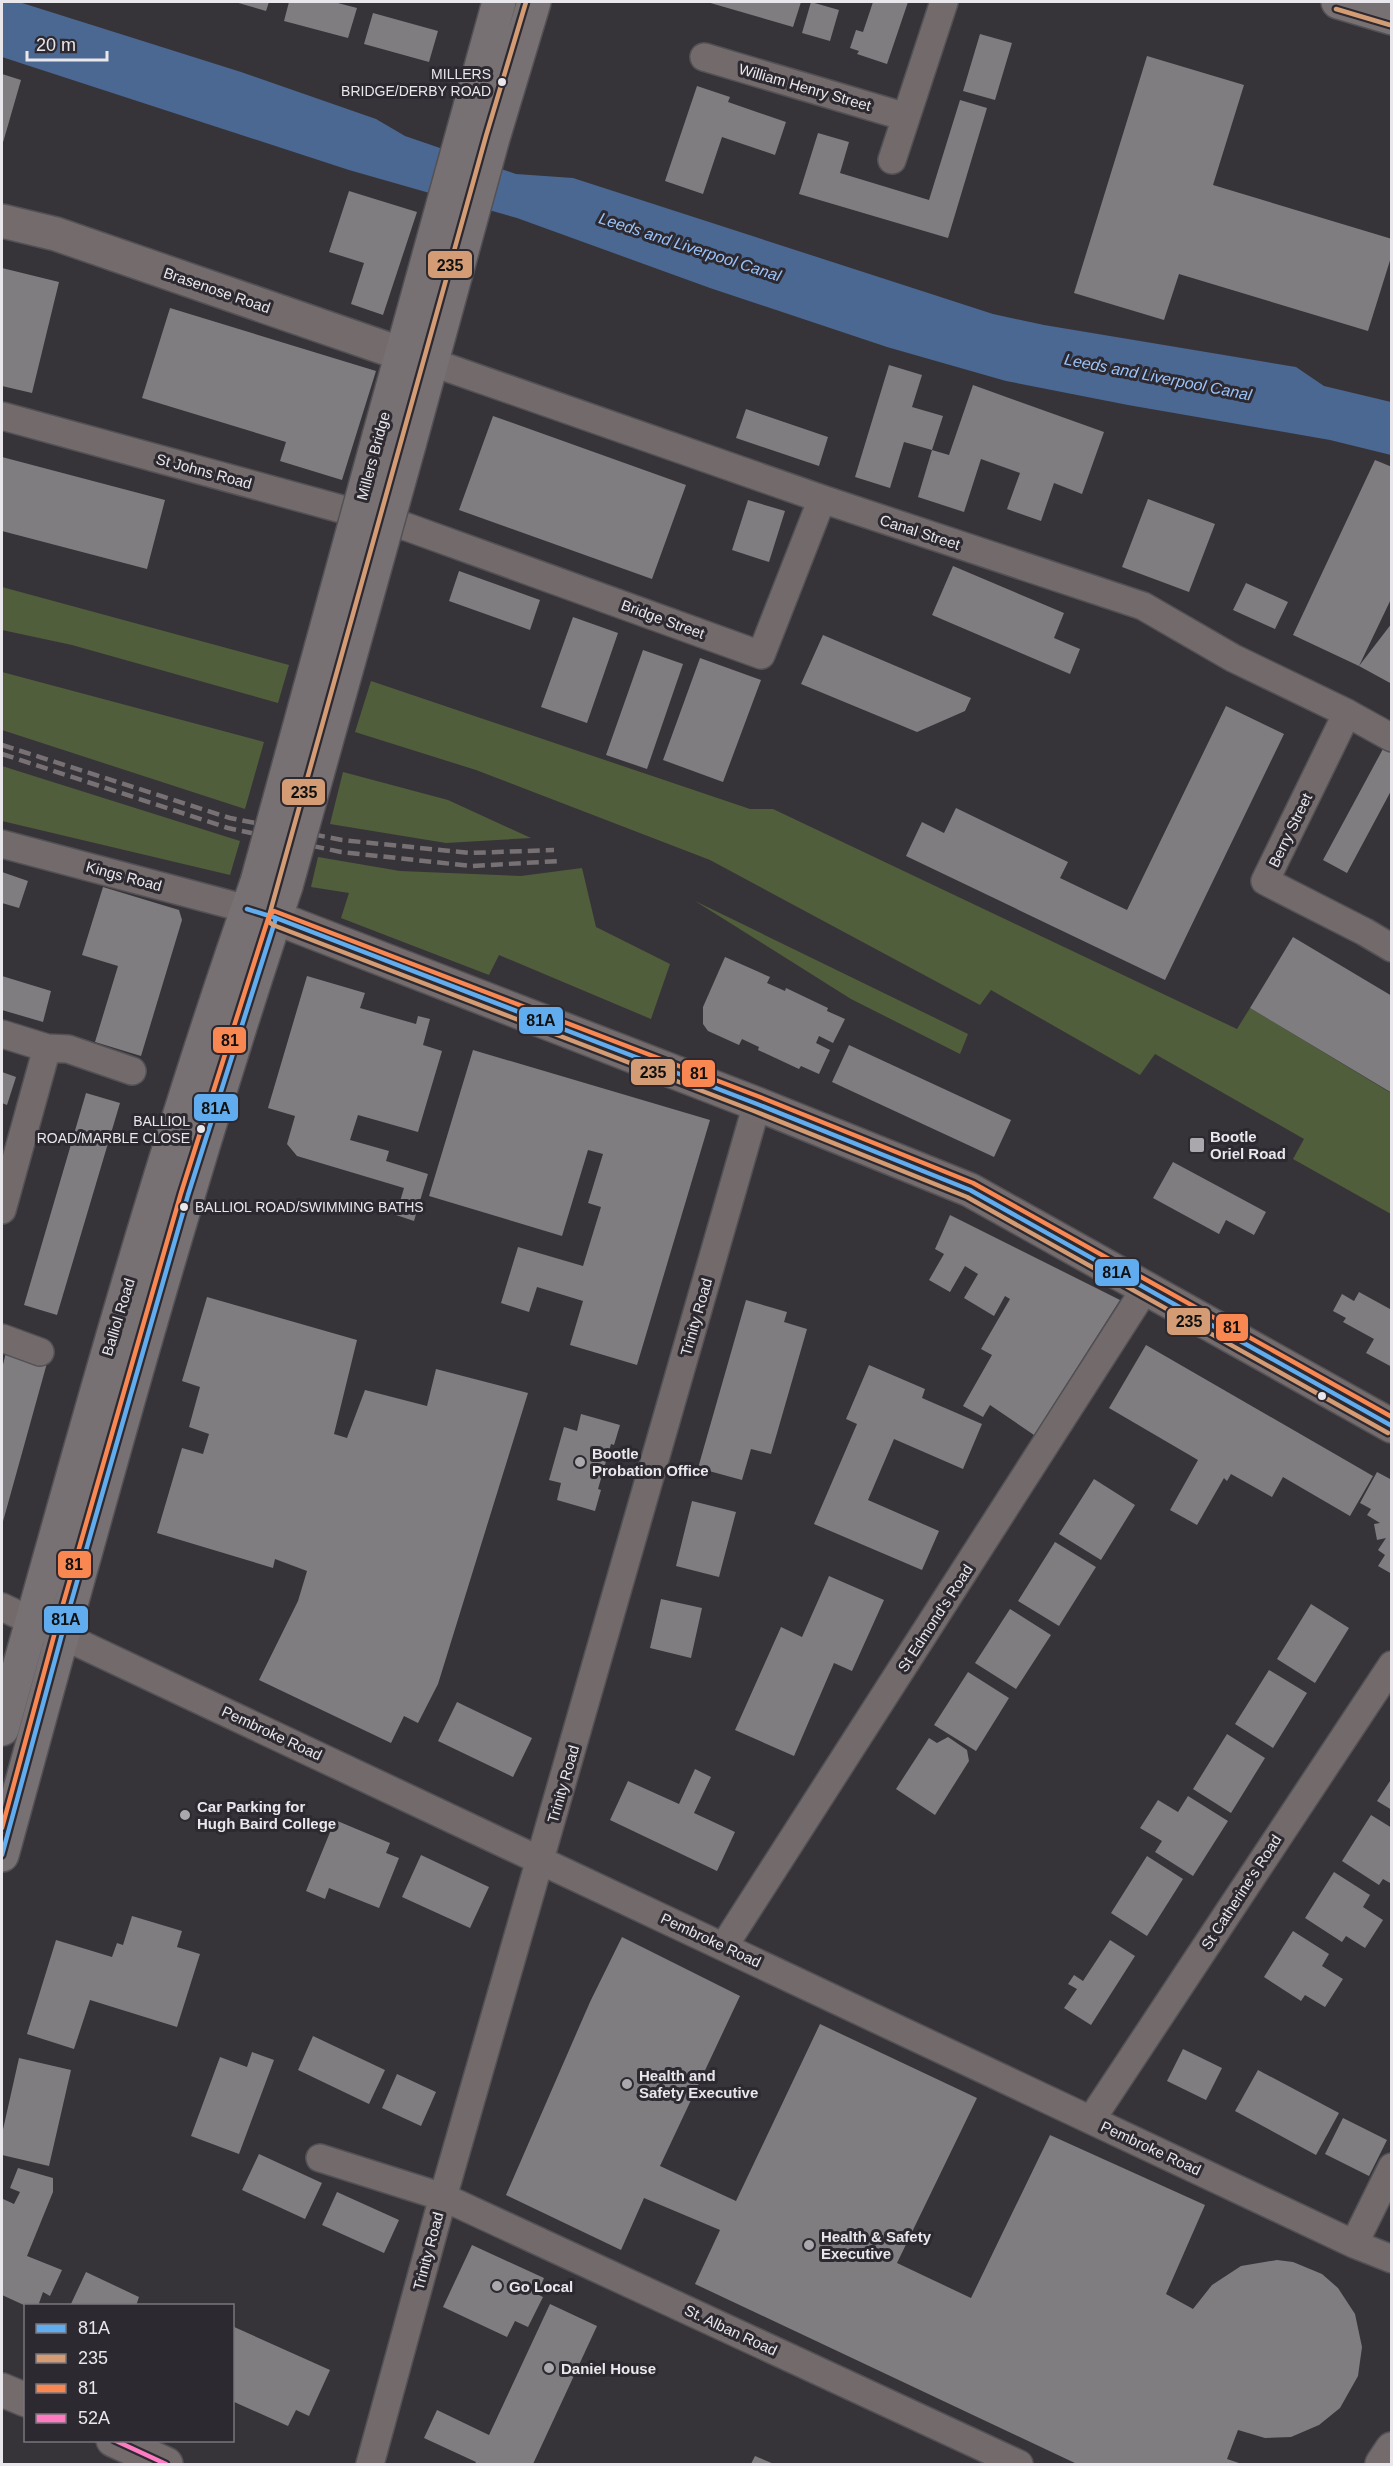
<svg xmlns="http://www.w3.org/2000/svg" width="1393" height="2466" font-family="Helvetica,sans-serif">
  <rect width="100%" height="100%" fill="#373439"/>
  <path fill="#505e3c" d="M2 587 289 665 278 703 72 645 2 630Z
    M2 672 264 742 245 809 2 730Z
    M371 681 750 809H773L1237 1029 1250 1008 1391 1093V1214L1293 1159 1304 1139 1155 1054 1140 1075 991 990 980 1005 710 860 476 770 355 732Z
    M2 766 240 841 230 875 2 821Z
    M343 772 448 800 531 838 446 843 330 824Z
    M318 857 400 871 521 876 582 868 596 927 670 964 651 1019 499 955 489 975 341 918 349 893 311 887Z
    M695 901 968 1034 960 1054 851 999Z"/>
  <path fill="#4a6892" d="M2 2H19L241 72 376 119 405 136 516 174 573 178 993 314 1044 325 1296 367 1324 386 1391 402V455L1330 440 1128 405 1006 381 887 347 710 288 517 218 349 170 2 57Z"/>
  <path fill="#7f7d80" d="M235 2H269L266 11Z
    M289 2H334L357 8 348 38 284 21Z
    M707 2H801L793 27Z
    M811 2 839 10 830 41 802 33Z
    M873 2H908L887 64 857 54 859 51 850 48 856 30 863 32Z
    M373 13 438 31 429 62 364 44Z
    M980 34 1012 43 995 100 963 91Z
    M1147 56 1244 85 1213 185 1392 239V254L1368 331 1179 274 1164 320 1074 293Z
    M2 74 21 80 2 146Z
    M697 86 730 97 728 102 786 122 775 155 722 137 703 194 665 181Z
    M960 100 987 108 948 238 799 194 818 133 849 142 840 173 929 200Z
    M349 191 417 212 383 315 351 304 364 263 329 252Z
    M2 268 59 282 32 393 2 386Z
    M170 308 376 371 342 480 280 461 286 442 142 398Z
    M889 365 922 375 912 407 943 416 932 450 949 455 973 385 1104 432 1082 494 1054 483 1041 521 1007 509 1020 473 981 459 964 512 918 497 932 450 904 442 890 488 855 477Z
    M746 409 828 437 819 466 736 438Z
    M493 416 686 485 652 579 459 510Z
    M2 457 165 500 147 569 2 531Z
    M1375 460 1392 467V597L1359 666 1293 635Z
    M1148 499 1215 524 1189 592 1122 567Z
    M748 500 785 511 769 562 732 550Z
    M953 566 1064 613 1054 638 1080 649 1070 674 932 615Z
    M459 571 540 600 530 630 449 601Z
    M1246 583 1288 602 1275 629 1233 610Z
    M573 617 618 633 587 723 541 707Z
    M1392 623V684L1359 666Z
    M823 635 971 698 965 711 917 732 801 684Z
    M643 650 683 664 647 769 606 755Z
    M700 658 761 680 723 782 663 760Z
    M1226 706 1284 734 1165 980 906 856 922 822 944 833 956 808 1068 862 1060 878 1127 910Z
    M1384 747 1392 751V789L1347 873 1323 860Z
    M2 872 28 881 19 908 2 903Z
    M103 887 179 910 182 920 141 1056 95 1042 118 966 82 955Z
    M1293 937 1392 996V1093L1250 1008Z
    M725 957 770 977 767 983 785 991 786 988 828 1008 827 1011 845 1019 833 1043 819 1036 816 1043 830 1050 819 1074 801 1066 799 1069 758 1050 759 1047 742 1039 739 1045 708 1031 703 1024V1007Z
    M2 976 51 991 43 1022 2 1010Z
    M307 976 365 993 360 1008 416 1024 418 1016 430 1019 423 1045 442 1051 418 1132 358 1115 350 1140 389 1151 386 1161 428 1174 414 1221 396 1215 404 1188 297 1156 287 1144 295 1116 268 1108Z
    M849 1045 1011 1120 994 1157 832 1082Z
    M473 1050 710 1120 637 1365 570 1345 583 1301 537 1287 529 1312 501 1303 518 1247 583 1266 601 1207 588 1203 603 1154 588 1150 562 1236 429 1196Z
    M2 1072 16 1077 7 1105 2 1103Z
    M86 1093 120 1103 57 1315 24 1305Z
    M1173 1162 1266 1212 1254 1235 1226 1220 1219 1234 1153 1198Z
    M950 1215 1120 1300 1034 1435 990 1405 983 1417 963 1406 992 1355 981 1349 1010 1299 1005 1296 994 1316 964 1298 978 1274 965 1266 950 1292 929 1280 944 1254 935 1249Z
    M1359 1292 1390 1309 1392 1306V1367L1366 1353 1374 1339 1343 1322 1346 1318 1333 1311 1342 1294 1354 1301Z
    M207 1297 357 1340 334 1434 347 1438 365 1390 427 1406 436 1369 528 1393 438 1684 418 1723 404 1716 391 1743 259 1680 298 1601 307 1571 275 1559 273 1568 157 1533 182 1448 203 1454 209 1434 189 1427 200 1387 182 1381Z
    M746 1300 787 1312 784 1322 807 1329 771 1454 751 1449 742 1480 698 1468Z
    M1146 1345 1373 1476 1350 1516 1283 1477 1272 1497 1231 1474 1227 1481 1224 1478 1197 1525 1170 1510 1198 1460 1109 1408Z
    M6 1352 47 1363 2 1525V1369Z
    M869 1365 925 1389 922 1398 982 1424 963 1469 894 1439 868 1500 939 1531 922 1570 814 1524 857 1424 846 1419Z
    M581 1414 620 1425 614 1445 611 1444 598 1489 601 1490 595 1511 557 1500 561 1483 549 1480 564 1427 577 1431Z
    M1377 1472 1392 1480V1574L1378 1566 1385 1555 1378 1550 1386 1538 1377 1540 1374 1524 1380 1523 1367 1515 1371 1509 1360 1503Z
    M1094 1479 1135 1505 1101 1560 1059 1534Z
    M692 1501 736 1512 719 1577 676 1566Z
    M1055 1542 1096 1567 1059 1626 1018 1601Z
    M829 1576 884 1600 852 1671 834 1663 794 1756 735 1730 781 1627 802 1637Z
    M661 1599 702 1608 691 1658 650 1648Z
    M1311 1604 1349 1628 1315 1683 1277 1659Z
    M1010 1609 1051 1635 1016 1689 975 1663Z
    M1269 1670 1307 1693 1273 1748 1235 1724Z
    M968 1672 1009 1698 976 1751 934 1725Z
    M457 1702 532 1738 513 1777 438 1741Z
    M1227 1734 1265 1758 1231 1813 1193 1789Z
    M948 1737 967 1750 969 1761 935 1815 896 1789 929 1738 937 1743Z
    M695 1769 711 1777 694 1813 735 1832 717 1871 610 1820 628 1781 679 1804Z
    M1392 1778V1810L1377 1801Z
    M1188 1796 1228 1821 1193 1876 1155 1852 1162 1841 1140 1828 1158 1800 1178 1812Z
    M1371 1815 1392 1828V1884L1383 1879 1379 1885 1342 1861Z
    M335 1820 390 1843 386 1853 399 1858 379 1908 329 1888 325 1899 306 1891Z
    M421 1855 489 1887 470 1928 402 1897Z
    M1147 1856 1183 1879 1147 1936 1111 1913Z
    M1334 1872 1370 1895 1363 1907 1383 1920 1365 1948 1346 1936 1342 1942 1305 1918Z
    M132 1916 182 1931 177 1947 200 1954 177 2027 90 2000 74 2049 27 2034 56 1940 112 1957 117 1943 123 1945Z
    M1293 1931 1329 1954 1322 1966 1343 1979 1325 2007 1305 1995 1301 2001 1264 1977Z
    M622 1937 740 1996 660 2166 736 2201 820 2024 977 2098 897 2263 971 2298 1050 2135 1205 2205 1166 2294 1193 2309 1212 2285 1241 2266 1277 2260 1293 2262 1322 2274 1338 2288 1355 2314 1362 2347 1358 2376 1340 2408 1319 2425 1291 2437 1265 2438 1238 2430 1227 2459 1242 2464H1077L695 2284 720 2230 644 2198 621 2250 506 2195 590 2002Z
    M1110 1940 1135 1956 1091 2025 1064 2008 1077 1989 1068 1984 1074 1975 1083 1981Z
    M313 2036 385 2070 369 2104 298 2070Z
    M1183 2049 1222 2068 1206 2100 1167 2081Z
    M252 2052 274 2060 239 2154 191 2136 220 2057 247 2067Z
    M19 2058 71 2070 49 2166 2 2155V2134Z
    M1258 2070 1339 2113 1316 2155 1235 2111Z
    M397 2074 436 2092 421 2126 382 2108Z
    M1343 2118 1387 2140 1369 2176 1325 2154Z
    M259 2154 322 2183 305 2219 242 2190Z
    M18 2168 53 2178V2192L27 2256 62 2270 50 2296 43 2292 38 2306H26L2 2295V2203L3 2199 14 2204 20 2192 10 2188Z
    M337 2192 399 2220 384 2253 322 2225Z
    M472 2245 544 2278 537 2294 543 2297 528 2327 515 2321 507 2337 443 2307Z
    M86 2272 139 2297 136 2306H70Z
    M550 2304 597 2326 533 2464H475L476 2462 424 2438 437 2410 489 2435Z
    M232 2326 330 2370 309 2416 296 2410 288 2426 232 2401Z
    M755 2456 774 2464H751Z"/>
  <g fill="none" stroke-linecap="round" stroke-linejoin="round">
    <g stroke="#535155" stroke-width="30">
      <path id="minor" d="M704 57 906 117
        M892 160 944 2
        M431 362 822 499 1143 606 1233 658 1347 713 1392 738
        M2 416 407 527 761 655 822 499
        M1347 713 1265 881 1365 932 1392 948
        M2 844 247 909
        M2 1034 47 1048 2 1210
        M47 1048 68 1049 132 1071
        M2 1338 40 1352
        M2 1607 1354 2244 1392 2259
        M724 1946 1145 1289
        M1091 2120 1392 1665
        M320 2158 443 2197 1019 2464
        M1354 2244 1392 2167
        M370 2464 443 2197 757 1104"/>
    </g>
    <g stroke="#535155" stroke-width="36">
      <path id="major" d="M2 221 56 234 402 354 430 362
        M249 910 276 918 757 1104 970 1190 1392 1426
        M2 2390 26 2400
        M113 2440 166 2464
        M1382 2464 1392 2449"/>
    </g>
    <g stroke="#535155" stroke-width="36">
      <path id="highway" d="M1338 2 1392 18
        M379 436 499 2
        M409 445 493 138 534 2
        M2 1729C81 1445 159 1160 257 882
        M2 1855C91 1531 179 1205 286 886"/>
    </g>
    <use href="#minor" stroke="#736b6b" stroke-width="27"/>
    <use href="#major" stroke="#736b6c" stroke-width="33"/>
    <use href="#highway" stroke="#787173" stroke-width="33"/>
    <path stroke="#777174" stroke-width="4.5" stroke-dasharray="12 6" stroke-linecap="butt" d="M2 745 230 818 342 840 470 853 554 850
      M2 754 228 828 341 852 471 866 560 861"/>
    <g stroke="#535155" stroke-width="36" stroke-linecap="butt">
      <path id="highway-bridge" d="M257 882 379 436
        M286 886 409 445"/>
    </g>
    <use href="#highway-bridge" stroke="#787173" stroke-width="33"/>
    <g stroke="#2d2930" stroke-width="9">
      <path id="bus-1" d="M247 909 276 918 757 1104 970 1190 1392 1426
        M2 1855 62 1634 188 1195 276 918"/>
    </g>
    <g stroke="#2d2930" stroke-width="9">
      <path id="bus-2" d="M526 2 486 136 269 916V922L273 925 754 1111 967 1197 1388 1433
        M1336 9 1390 25"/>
    </g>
    <g stroke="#2d2930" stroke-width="9">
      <path id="bus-3" d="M2 1828 55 1632 181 1193 269 916 274 911 760 1097 973 1183 1392 1417"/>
    </g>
    <g stroke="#2d2930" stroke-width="9">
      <path id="bus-4" d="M114 2440 166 2464"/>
    </g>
    <use href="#bus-1" stroke="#60acee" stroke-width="4.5"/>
    <use href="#bus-2" stroke="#d39c74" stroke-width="4.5"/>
    <use href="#bus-3" stroke="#f88751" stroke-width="4.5"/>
    <use href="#bus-4" stroke="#fe7ac1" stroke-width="4.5"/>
  </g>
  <g fill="#e9e7eb" stroke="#2d2930" stroke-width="2">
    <circle cx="502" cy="82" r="5"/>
    <circle cx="201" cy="1129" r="5"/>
    <circle cx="184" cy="1207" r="5"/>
    <circle cx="1322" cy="1396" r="5"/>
  </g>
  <g fill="#aba8ad" stroke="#2d2930" stroke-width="2">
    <rect x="1189" y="1137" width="16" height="16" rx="3"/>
    <circle cx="580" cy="1462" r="6"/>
    <circle cx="185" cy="1815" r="6"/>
    <circle cx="627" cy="2084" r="6"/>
    <circle cx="809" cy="2245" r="6"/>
    <circle cx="497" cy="2286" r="6"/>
    <circle cx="549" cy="2368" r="6"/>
  </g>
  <g text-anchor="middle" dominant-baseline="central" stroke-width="6" stroke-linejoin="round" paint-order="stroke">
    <g font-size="14" fill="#e9e7eb" stroke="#2d2930" text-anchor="end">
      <text x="491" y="74">MILLERS<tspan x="491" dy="17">BRIDGE/DERBY ROAD</tspan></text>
      <text x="190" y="1121">BALLIOL<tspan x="190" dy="17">ROAD/MARBLE CLOSE</tspan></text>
      <text x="195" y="1207" text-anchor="start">BALLIOL ROAD/SWIMMING BATHS</text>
    </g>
    <g font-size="15" fill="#e9e7eb" stroke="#2d2930">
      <text transform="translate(805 87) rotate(16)">William Henry Street</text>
      <text transform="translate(217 290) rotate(19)">Brasenose Road</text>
      <text transform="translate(373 456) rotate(-75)">Millers Bridge</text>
      <text transform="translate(204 471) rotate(15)">St Johns Road</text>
      <text transform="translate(920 532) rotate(18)">Canal Street</text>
      <text transform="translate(663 619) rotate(20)">Bridge Street</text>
      <text transform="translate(1290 830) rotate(-64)">Berry Street</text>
      <text transform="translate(124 876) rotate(15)">Kings Road</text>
      <text transform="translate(118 1317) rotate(-73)">Balliol Road</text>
      <text transform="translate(696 1317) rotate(-74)">Trinity Road</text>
      <text transform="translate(935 1618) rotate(-57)">St Edmond's Road</text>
      <text transform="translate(272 1733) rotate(25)">Pembroke Road</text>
      <text transform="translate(563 1784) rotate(-74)">Trinity Road</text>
      <text transform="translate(1241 1892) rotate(-57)">St Catherine's Road</text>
      <text transform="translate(711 1940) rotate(25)">Pembroke Road</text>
      <text transform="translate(1151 2148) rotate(25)">Pembroke Road</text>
      <text transform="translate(428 2251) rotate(-75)">Trinity Road</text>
      <text transform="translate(731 2330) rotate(25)">St. Alban Road</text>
    </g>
    <g font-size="15" font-weight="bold" fill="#e9e7eb" stroke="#2d2930" text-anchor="start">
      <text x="1210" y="1136">Bootle<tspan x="1210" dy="17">Oriel Road</tspan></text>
      <text x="592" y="1453">Bootle<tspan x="592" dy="17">Probation Office</tspan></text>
      <text x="197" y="1806">Car Parking for<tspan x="197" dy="17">Hugh Baird College</tspan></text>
      <text x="639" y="2075">Health and<tspan x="639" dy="17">Safety Executive</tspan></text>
      <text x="821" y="2236">Health &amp; Safety<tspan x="821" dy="17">Executive</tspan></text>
      <text x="509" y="2286">Go Local</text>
      <text x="561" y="2368">Daniel House</text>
    </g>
    <g font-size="16" font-style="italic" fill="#9ac3fa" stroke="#2d2930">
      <text transform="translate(690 247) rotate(18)">Leeds and Liverpool Canal</text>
      <text transform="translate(1158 377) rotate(11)">Leeds and Liverpool Canal</text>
    </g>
  </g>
  <g stroke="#2d2930" stroke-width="2">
    <rect x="427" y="250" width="46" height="29" rx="6" fill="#d39c74"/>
    <rect x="281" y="778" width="45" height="28" rx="6" fill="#d39c74"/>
    <rect x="518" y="1006" width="46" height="29" rx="6" fill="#60acee"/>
    <rect x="212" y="1026" width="35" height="28" rx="6" fill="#f88751"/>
    <rect x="630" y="1058" width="46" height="28" rx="6" fill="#d39c74"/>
    <rect x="681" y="1059" width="35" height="29" rx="6" fill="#f88751"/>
    <rect x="193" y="1093" width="46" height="29" rx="6" fill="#60acee"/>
    <rect x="1094" y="1258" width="46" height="29" rx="6" fill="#60acee"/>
    <rect x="1166" y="1307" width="45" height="29" rx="6" fill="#d39c74"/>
    <rect x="1215" y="1313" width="34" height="29" rx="6" fill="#f88751"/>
    <rect x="57" y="1550" width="35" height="29" rx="6" fill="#f88751"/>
    <rect x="43" y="1605" width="46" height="29" rx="6" fill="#60acee"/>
  </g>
  <g font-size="16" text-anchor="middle" font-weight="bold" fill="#111">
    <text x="450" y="271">235</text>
    <text x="304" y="798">235</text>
    <text x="541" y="1026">81A</text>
    <text x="230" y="1046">81</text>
    <text x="653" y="1078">235</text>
    <text x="699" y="1079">81</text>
    <text x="216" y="1114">81A</text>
    <text x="1117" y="1278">81A</text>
    <text x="1189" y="1327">235</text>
    <text x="1232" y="1333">81</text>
    <text x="74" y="1570">81</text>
    <text x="66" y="1625">81A</text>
  </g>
  <rect width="1393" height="2466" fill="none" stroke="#e9e7eb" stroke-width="6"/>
  <rect x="24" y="2304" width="210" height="138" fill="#2d2930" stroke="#78757b" stroke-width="1.5"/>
  <rect x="36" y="2324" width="30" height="9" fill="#60acee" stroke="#78757b" stroke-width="1.5"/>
  <text x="78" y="2334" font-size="18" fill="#e9e7eb">81A</text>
  <rect x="36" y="2354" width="30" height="9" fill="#d39c74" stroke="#78757b" stroke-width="1.5"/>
  <text x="78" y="2364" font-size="18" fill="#e9e7eb">235</text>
  <rect x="36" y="2384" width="30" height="9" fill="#f88751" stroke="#78757b" stroke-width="1.5"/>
  <text x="78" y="2394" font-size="18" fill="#e9e7eb">81</text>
  <rect x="36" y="2414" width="30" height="9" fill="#fe7ac1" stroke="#78757b" stroke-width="1.5"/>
  <text x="78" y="2424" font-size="18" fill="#e9e7eb">52A</text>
  <path d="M27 51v9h80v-9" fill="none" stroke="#e9e7eb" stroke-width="3"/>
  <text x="36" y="51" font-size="18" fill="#e9e7eb" stroke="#2d2930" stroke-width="4.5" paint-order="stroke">20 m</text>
</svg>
